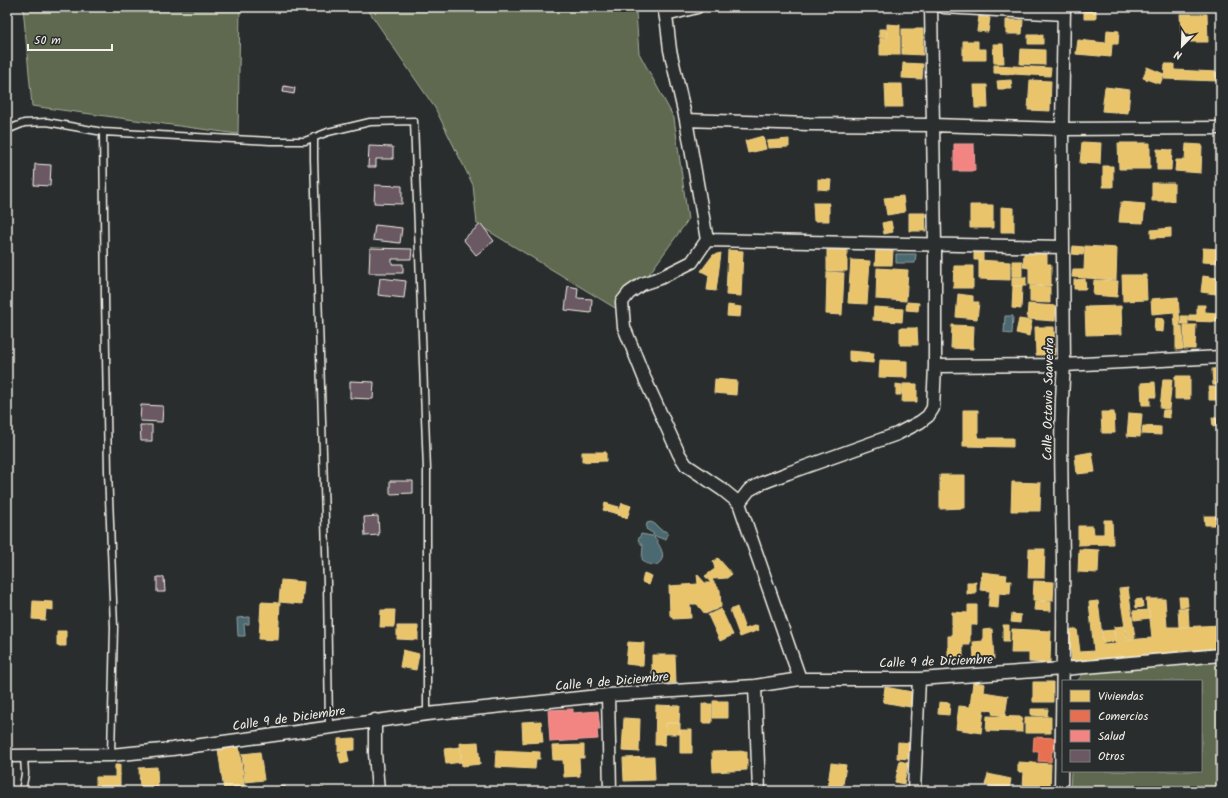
<svg xmlns="http://www.w3.org/2000/svg" width="1228" height="798" font-family="Kalam,sans-serif">
  <rect width="100%" height="100%" fill="#2a2d2e"/>
  <filter id="ink" filterUnits="userSpaceOnUse"><feTurbulence type="fractalNoise" baseFrequency=".025" numOctaves="2"/><feDisplacementMap in="SourceGraphic" scale="8" xChannelSelector="R" yChannelSelector="G"/><feConvolveMatrix kernelMatrix="1 2 1 2 8 2 1 2 1" color-interpolation-filters="sRGB"/></filter>
  <g filter="url(#ink)">
    <path fill="#5e6950" stroke="#a9ad9c" d="M23 7H240L238 134 32 106Z
      M366 7H633L636 13 639 53 674 118 688 220 642 284 620 311 477 224 473 185 435 108Z
      M1221 661V791H1070L1071 771H1201V681H1077L1085 672Z"/>
    <path fill="#4c6970" stroke="#8f9fa0" d="M896 254H916L915 263H896Z
      M1005 316H1013L1012 334 1004 333Z
      M651 522 655 524 661 530 665 531 668 533 666 539H663L655 536 654 538 657 540C658 545 661 547 662 552 664 557 661 564 655 565 652 565 648 564 645 563L642 559 643 546 638 540 641 534 652 536 654 534 646 529 647 523Z
      M249 617V624H244L245 636H238L237 618Z"/>
    <path fill="#e9c46a" stroke="#ecd290" d="M1078 7H1096V19H1084V11H1078Z
      M1180 14H1207L1208 42H1190V33H1181Z
      M979 16 990 18 988 32 977 31Z
      M1006 20H1023L1022 34H1006Z
      M887 24 900 25V55H880V38H887Z
      M879 29H886L887 37H879Z
      M902 29H923V55L902 54Z
      M1107 30 1119 31 1118 44H1112L1111 57 1076 54 1078 40 1106 43Z
      M1028 35H1043V44H1028Z
      M963 41H978V49H986V60H963Z
      M993 44H1003L1004 63H994Z
      M1021 49 1045 50V65L1020 64Z
      M903 63 923 64 922 79 902 78Z
      M1165 64H1174V70L1217 72V81L1164 79Z
      M994 65 1051 68 1050 76 994 73Z
      M1147 67 1164 74 1160 84 1143 78Z
      M1011 80 1012 89H998L997 81Z
      M1030 80 1051 81 1050 111 1028 110Z
      M885 84H902L903 107H886Z
      M974 85H987L988 108H975Z
      M1105 87 1130 90 1128 113 1102 111Z
      M763 136 766 149 748 153 745 141Z
      M789 139V147L768 148 767 141Z
      M1082 142 1101 143 1100 164 1080 163Z
      M1118 143H1150V169H1119Z
      M1186 144 1202 145 1201 173 1175 171 1176 160H1185Z
      M1157 149 1172 150 1171 170H1157Z
      M1217 162H1221V170H1217Z
      M1103 166H1113V187H1103Z
      M818 179 831 180 830 190 818 189Z
      M1152 183H1174V201H1152Z
      M903 196 905 212 887 215 884 198Z
      M1121 202 1145 204 1143 223 1119 222Z
      M813 203H829V221H814Z
      M970 205H993V228H970Z
      M1001 207 1014 208V232H1001Z
      M909 213H925L926 231H909Z
      M891 221 893 232 884 234 882 223Z
      M1171 228V237L1151 238V230Z
      M1073 246 1084 247 1083 255 1072 254Z
      M1085 246 1117 248 1116 280 1072 277 1073 270H1084Z
      M1203 248 1221 249V263L1202 262Z
      M728 250 743 251 741 296 726 295Z
      M827 250H847V271H827Z
      M876 250H893L892 265H875Z
      M974 251H983V260H974Z
      M721 253 716 291 707 290 709 275 701 271 713 255Z
      M1024 254H1047V264H1051V286L1029 285V268L1023 267Z
      M851 260 870 261 867 304 848 303Z
      M979 260 1010 262V280L979 279Z
      M1012 261H1022V276H1012Z
      M954 266H973V288H953Z
      M877 268 908 270 906 301 876 299Z
      M827 272 844 273 842 315 826 314Z
      M1122 275H1146L1147 300 1123 301Z
      M1203 276 1217 278 1216 294 1201 292Z
      M1219 276H1221V291L1217 290Z
      M1012 277H1026V286H1012Z
      M1085 279 1086 289H1074V280Z
      M1094 280 1118 281 1117 297 1093 295Z
      M1013 286H1022L1021 309 1012 308Z
      M1030 286 1050 287V303L1030 302Z
      M958 294 973 296V302H979L977 319 956 317Z
      M1178 297 1180 325 1175 326 1174 312 1152 314 1151 299Z
      M907 302 919 303 918 311 906 310Z
      M1028 304 1056 306 1055 321 1027 319Z
      M728 305 741 307 740 317 727 316Z
      M1197 305H1205V312L1218 313 1217 322 1189 321V315H1197Z
      M1121 306 1122 334 1086 335 1085 307Z
      M874 307 903 309 902 322 873 320Z
      M1181 316H1188V324H1181Z
      M1155 318 1164 319 1163 332 1154 331Z
      M1019 319 1032 321 1029 336 1016 333Z
      M952 325 974 326 973 349 951 348Z
      M1184 325H1196L1195 349H1184Z
      M1176 326H1182L1183 349 1176 350Z
      M1035 327H1054L1055 355H1036Z
      M900 328H917L918 345H900Z
      M849 351 874 353 873 363 849 361Z
      M880 360 907 361V378L879 377Z
      M1221 368V385H1213L1212 369Z
      M1175 376H1190V399H1175Z
      M715 379 737 381 736 395 714 393Z
      M1163 379H1172L1169 409 1160 408Z
      M1155 382 1156 397H1150V405H1142L1141 383Z
      M896 384 902 385 901 395H896Z
      M903 384H917V402H902Z
      M1209 387H1221V400H1209Z
      M963 410H978V438H1013V447L963 446Z
      M1163 410H1170V418L1162 417Z
      M1101 412H1114L1115 433H1102Z
      M1129 413 1142 414 1140 437 1127 436Z
      M1221 417V426H1213L1212 418Z
      M1143 426 1161 427V435L1142 434Z
      M1221 447V463H1218L1216 448Z
      M582 452H606V461L582 462Z
      M1092 452 1095 472 1077 474 1075 455Z
      M940 475H965V508L940 509Z
      M1012 482 1041 483 1040 511H1011Z
      M605 503 619 507 618 514 603 510Z
      M622 503 631 506 627 518 618 515Z
      M1204 516H1217V525H1205Z
      M1104 520H1112L1113 544 1078 545V526H1093L1094 534H1104Z
      M1029 549H1045L1044 578H1028Z
      M1079 549 1099 550 1098 573 1078 572Z
      M718 558 732 574 727 578 713 579 712 580 720 590 721 607 705 614 697 604H690L691 618 673 619 670 615 669 586 698 584 697 574 705 583H711L705 576 715 569 714 565 713 562Z
      M982 572 1007 575 1006 581H1011L1010 594 999 593 998 608 988 607 990 591 980 590Z
      M644 573 652 576 649 585 642 582Z
      M281 580 304 582 302 604 279 602Z
      M1034 581 1054 582 1053 601 1033 600Z
      M967 582H976V594H967Z
      M1128 588 1135 638 1127 640 1119 589Z
      M1179 597H1187L1188 606 1180 607Z
      M1142 599 1143 607 1136 608 1135 600Z
      M1146 599H1165L1167 627H1181L1221 625V650L1072 663 1069 630 1077 629 1080 652 1094 651 1089 602 1098 601 1103 645 1116 644 1114 627 1124 626 1126 640 1152 638 1149 610H1147Z
      M33 601 53 602V610L46 609 45 620 32 619Z
      M1035 601 1051 602V611L1034 610Z
      M261 602 280 603 278 640 259 639Z
      M968 605H977V625H970V645H963V658L948 657V636H952V612L968 613Z
      M737 607 745 629 757 625 759 630 740 637 730 610Z
      M1178 608H1188L1189 626 1179 627Z
      M721 609 733 635 720 641 708 615Z
      M381 610H395L394 627H380Z
      M1149 610 1150 618 1134 620 1133 611Z
      M1012 614 1021 615 1020 623 1011 622Z
      M1003 625H1009V641H1003Z
      M397 626H418V640L397 639Z
      M992 629 994 659 974 660 973 642 983 641V630Z
      M1012 629 1051 631 1050 663 1029 662V653H1011Z
      M1114 630 1115 641 1103 643 1102 631Z
      M57 631H66V646H57Z
      M628 642 644 643 643 666 626 664Z
      M403 650 419 654 416 670 400 667Z
      M652 655H675L676 683H652Z
      M973 682 985 684 984 692 1008 696 1005 716 992 714 993 711 984 709 981 733 956 729 959 706 970 707Z
      M1033 682H1053V702H1033Z
      M885 687 912 692 910 707 883 702Z
      M713 701H728V718H713Z
      M939 702 950 703 949 715 938 714Z
      M702 704H712V723H702Z
      M656 705 680 706 679 723H666L665 745H655Z
      M1031 709H1048L1047 716 1031 715Z
      M987 716 1022 717V732L986 731Z
      M1025 717H1051V733H1025Z
      M624 718 640 719 639 752 622 751Z
      M541 721 543 742 523 743 522 722Z
      M666 723H680V734H666Z
      M680 730H692V753H680Z
      M355 738V750L338 751V739Z
      M478 742 480 764 462 766 460 743Z
      M898 742 911 743 909 759 897 758Z
      M584 745V758H579L580 776 564 777 563 760H553L552 746Z
      M239 746 245 791H224L218 749Z
      M460 747 462 762 446 764 444 749Z
      M496 750 540 752V759H536L535 769 495 767Z
      M347 751 349 762 341 764 338 753Z
      M747 751V770L713 772 712 752Z
      M260 752 264 780 245 782 242 754Z
      M654 757 655 780 624 781 623 758Z
      M900 761 908 763 904 784 895 782Z
      M1018 762 1051 764 1050 789 1023 787 1024 772H1018Z
      M831 763 846 765 842 791H827Z
      M115 765H120V791H96V777H115Z
      M157 767 158 791H140L139 768Z
      M988 774 1011 779 1009 790 985 785Z
      M285 786 286 791H265V790Z
      M314 788H324V791H314Z"/>
    <path fill="#e76f51" stroke="#eb967e" d="M1034 737 1057 738 1056 751H1052L1051 762 1038 761 1039 751H1033Z"/>
    <path fill="#f28482" stroke="#f3a5a1" d="M954 144H974L975 171H954Z
      M573 709V713L598 711 600 730H597L598 739 550 742 548 710Z"/>
    <path fill="#6a5963" stroke="#f4f1e8" d="M284 86 295 88 294 94 283 92Z
      M369 146 393 147V159H376V167H368Z
      M35 164 51 165 50 186 34 185Z
      M375 185 402 186V204L374 203Z
      M481 224 494 241 476 255 463 239Z
      M375 225 402 228 400 243 373 240Z
      M370 248 412 249 411 259H392V264H403V273H369Z
      M380 278 406 281 404 298 378 295Z
      M568 286 578 288 577 298 592 299 591 313 565 310Z
      M350 381 374 382 373 399 350 398Z
      M141 405 163 406 162 422 140 421Z
      M140 425H152V441H141Z
      M390 481H413V493L390 494Z
      M378 516 379 535 365 536 364 517Z
      M157 577H164L165 592H157Z"/>
    <g fill="none" stroke-linecap="round" stroke-linejoin="round">
      <g stroke="#f4f1e8" stroke-width="9">
        <path id="service" d="M7 130 24 123 47 122 103 132 270 141H305L328 132 370 122 414 121 427 470V714
          M103 132 105 296 108 471 114 627 111 755
          M314 137V159L327 584 329 727
          M22 791 25 774 24 756"/>
      </g>
      <g stroke="#f4f1e8" stroke-width="15">
        <path id="minor" d="M664 7 667 24 670 50 686 120 707 240 692 262 660 278 642 284 629 293 622 302 624 327 644 377 679 454 686 465 723 490 739 503 800 679
          M944 7 1064 14
          M666 15 697 7
          M686 120 809 124 932 125 1062 129 1221 128
          M707 240 1063 247
          M935 366 1064 365 1221 357
          M739 503 749 490 762 483 788 473 897 434 920 422 928 416 933 408 935 366V245L931 7
          M755 686 759 791
          M608 695 610 791
          M375 720V753L378 791
          M7 756 111 755 172 749 427 714 608 695 755 686 800 679H919L1063 669 1221 655
          M914 791 919 679
          M1061 791C1062 713 1064 636 1063 558 1062 494 1059 429 1064 365L1062 129 1064 7"/>
      </g>
      <use href="#service" stroke="#2a2d2e" stroke-width="6"/>
      <use href="#minor" stroke="#2a2d2e" stroke-width="12"/>
    </g>
  </g>
  <g text-anchor="middle" dominant-baseline="central" stroke-width="4" stroke-linejoin="round" paint-order="stroke">
    <g font-size="13" fill="#f4f1e8" stroke="#2a2d2e">
      <text transform="translate(1049 399) rotate(-89)">Calle Octavio Saavedra</text>
      <text transform="translate(936 662) rotate(-2)">Calle 9 de Diciembre</text>
      <text transform="translate(612 682) rotate(-5)">Calle 9 de Diciembre</text>
      <text transform="translate(289 719) rotate(-8)">Calle 9 de Diciembre</text>
    </g>
  </g>
  <rect width="1228" height="798" fill="none" stroke="#2a2d2e" stroke-width="24"/>
  <rect x="12" y="12" width="1204" height="774" fill="none" stroke="#f4f1e8" stroke-width="1.5" filter="url(#ink)"/>
  <rect x="1062" y="680" width="140" height="92" fill="#2a2d2e" stroke="#7b7b78"/>
  <rect x="1070" y="690" width="20" height="12" fill="#e9c46a" stroke="#7b7b78"/>
  <text x="1098" y="700" font-size="12" fill="#f4f1e8">Viviendas</text>
  <rect x="1070" y="710" width="20" height="12" fill="#e76f51" stroke="#7b7b78"/>
  <text x="1098" y="720" font-size="12" fill="#f4f1e8">Comercios</text>
  <rect x="1070" y="730" width="20" height="12" fill="#f28482" stroke="#7b7b78"/>
  <text x="1098" y="740" font-size="12" fill="#f4f1e8">Salud</text>
  <rect x="1070" y="750" width="20" height="12" fill="#6a5963" stroke="#7b7b78"/>
  <text x="1098" y="760" font-size="12" fill="#f4f1e8">Otros</text>
  <g transform="translate(1182 46) rotate(203)" stroke="#2a2d2e" stroke-width="3" paint-order="stroke">
  <path d="M0-3L7 15L0 10L-7 15Z" fill="#f4f1e8"/>
  <text y="-6" font-size="11" font-weight="bold" text-anchor="middle" fill="#f4f1e8">N</text>
  </g>
  <path d="M28 44v6h84v-6" fill="none" stroke="#f4f1e8" stroke-width="2"/>
  <text x="34" y="44" font-size="12" fill="#f4f1e8" stroke="#2a2d2e" stroke-width="3" paint-order="stroke">50 m</text>
</svg>
